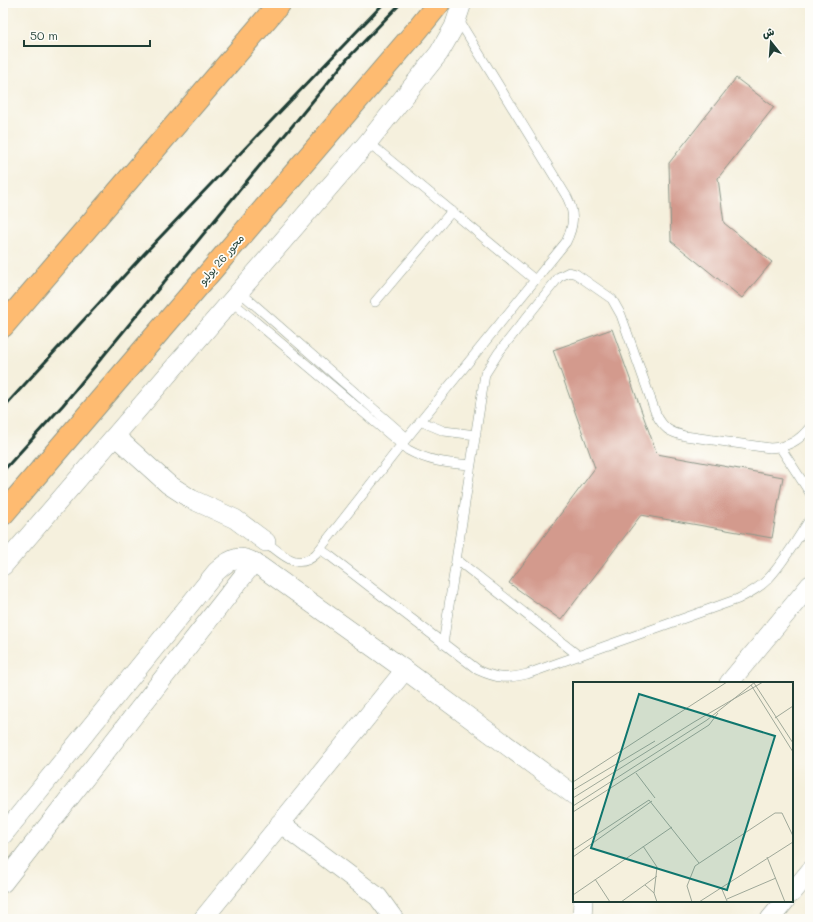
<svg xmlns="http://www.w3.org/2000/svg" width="813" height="922" font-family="Mali,'Playpen Sans Arabic',sans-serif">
  <rect width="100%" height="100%" fill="#fdfcf7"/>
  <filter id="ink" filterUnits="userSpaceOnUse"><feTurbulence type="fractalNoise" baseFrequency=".025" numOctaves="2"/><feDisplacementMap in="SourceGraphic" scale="8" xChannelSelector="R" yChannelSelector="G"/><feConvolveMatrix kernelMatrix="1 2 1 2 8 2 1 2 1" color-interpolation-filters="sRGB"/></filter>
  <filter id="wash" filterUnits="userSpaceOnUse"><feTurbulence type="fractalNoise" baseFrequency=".012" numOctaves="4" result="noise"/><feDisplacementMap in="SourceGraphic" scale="16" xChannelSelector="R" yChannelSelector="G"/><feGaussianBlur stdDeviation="0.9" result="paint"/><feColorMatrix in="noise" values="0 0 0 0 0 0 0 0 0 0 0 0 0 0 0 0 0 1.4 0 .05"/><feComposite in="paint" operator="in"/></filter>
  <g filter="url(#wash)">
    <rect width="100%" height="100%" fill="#f5f0dd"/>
    <g id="blocks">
      <path fill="#d39a8d" d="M736 78 774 107 718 178 724 223 772 262 742 298 671 241 669 163Z
        M612 329 657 454 783 477 772 538 641 515 561 620 509 583 595 468 553 350Z"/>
    </g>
  </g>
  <g filter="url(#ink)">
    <use href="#blocks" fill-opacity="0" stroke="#8a9688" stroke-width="1"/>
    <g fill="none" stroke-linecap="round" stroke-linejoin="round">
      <g stroke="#8a9688" stroke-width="10">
        <path id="service" d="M368 142 535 280
          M240 292 407 438
          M231 301 408 450C430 462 447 463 471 465
          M375 302 452 211
          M420 421 444 431 476 435
          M780 447 810 493
          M266 542C282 554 297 572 316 554L402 444 566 242C574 226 575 213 567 197L458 19
          M320 549 330 556 478 670C498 679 506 679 527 674L738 599C748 594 758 589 767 580 783 564 797 539 810 519
          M456 559 579 656
          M443 644 485 374 499 352 559 277 569 272 576 274 612 299 621 315 656 414C664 429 669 432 685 436L770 448C788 447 799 441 810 427"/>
      </g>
      <g stroke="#8a9688" stroke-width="20">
        <path id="minor" d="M115 436 168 484 191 499 235 519 266 542
          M3 566 368 142 439 53 454 27 462 3
          M729 683 810 585
          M280 823 378 897 394 919
          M3 835 216 572C233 556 241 553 261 567L405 670 574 795
          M3 883 254 562
          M792 893 810 871
          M203 919 405 670
          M582 919 583 901
          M770 919 785 901"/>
      </g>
      <g stroke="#8a9688" stroke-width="24">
        <path id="trunk" d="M3 326 280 3
          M3 514 418 29 439 3"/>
      </g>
      <use href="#service" stroke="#fff" stroke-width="9"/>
      <use href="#minor" stroke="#fff" stroke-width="19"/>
      <use href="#trunk" stroke="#febb71" stroke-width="22"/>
      <path stroke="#1f3d34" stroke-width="3" d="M3 408 144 254 384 3
        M3 471 63 405 348 58 401 3"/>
    </g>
  </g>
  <g text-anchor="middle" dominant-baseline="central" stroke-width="3.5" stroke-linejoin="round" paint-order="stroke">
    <g font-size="11" fill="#1f3d34" stroke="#fdfcf7">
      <text transform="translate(221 259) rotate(-49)">محور 26 يوليو</text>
    </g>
  </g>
  <g transform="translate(573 682)">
    <rect width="220" height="220" fill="#f5f0dd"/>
    <path fill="none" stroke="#9fa899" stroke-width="1" d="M181 1 220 61M178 3 220 70M202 36 220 24M63 91 82 116M0 100 154 0M0 108 82 59M0 116 121 40 190 0M0 124 134 38 182 0M0 130 136 43 145 31M70 164 84 185 81 211 84 220M0 168 76 118 126 181M0 175 79 119M194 175 212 220M22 197 37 220M72 203 81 211M148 205 154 219M0 213 99 145M154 217 203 196M48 220 84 194M119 220 114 204 122 184 202 131H209L220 154M126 220 220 160"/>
    <path fill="#0f766e" fill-opacity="0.15" stroke="#0f766e" stroke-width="2" d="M66 12 202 54 154 208 18 166Z"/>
    <rect width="220" height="220" fill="none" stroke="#1f3d34" stroke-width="2"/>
  </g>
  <rect width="813" height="922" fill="none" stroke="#fdfcf7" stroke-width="16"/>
  <g transform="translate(771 42) rotate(343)" stroke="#fdfcf7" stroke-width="3" paint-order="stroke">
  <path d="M0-3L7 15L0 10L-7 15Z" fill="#1f3d34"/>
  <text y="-6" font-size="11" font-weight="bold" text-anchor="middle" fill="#1f3d34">ش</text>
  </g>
  <path d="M24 40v6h126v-6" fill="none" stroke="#1f3d34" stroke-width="2"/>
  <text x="30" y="40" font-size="12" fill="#1f3d34" stroke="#fdfcf7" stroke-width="3" paint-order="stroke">50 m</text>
</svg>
